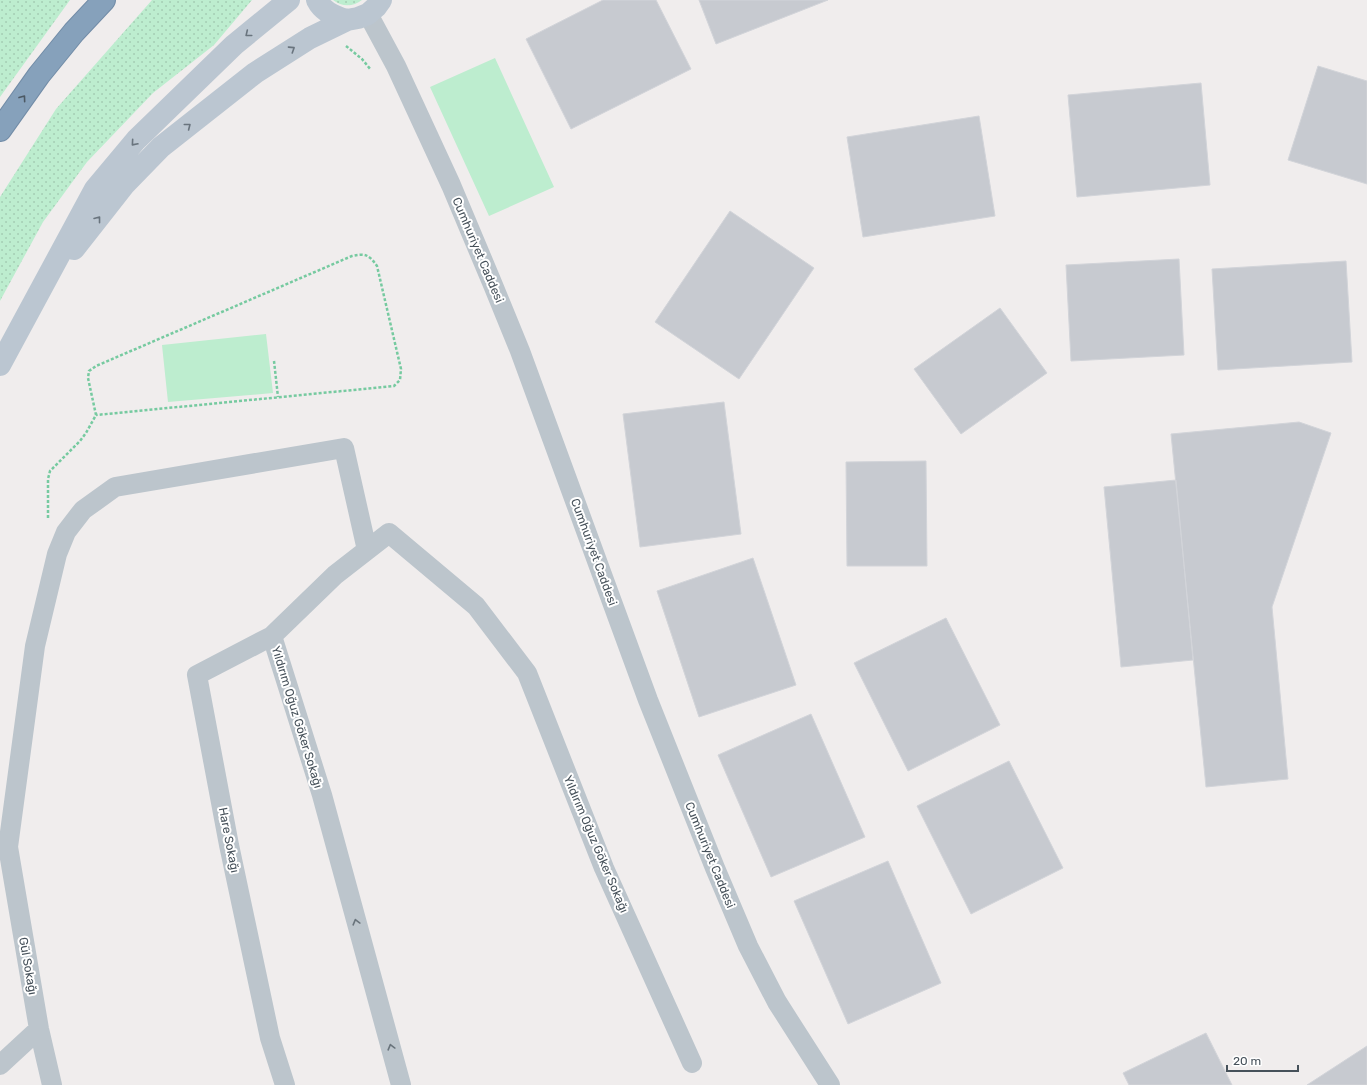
<svg xmlns="http://www.w3.org/2000/svg" width="1367" height="1085" font-family="Rubik,sans-serif">
  <defs>
    <pattern id="grass-dots" width="8" height="8" patternUnits="userSpaceOnUse"><rect width="8" height="8" fill="#bdedcf"/><path d="M2 2h.1M6 6h.1" fill="none" stroke="#a4cdb4" stroke-width="1.8" stroke-linecap="round"/></pattern>
  </defs>
  <rect width="100%" height="100%" fill="#f0eded"/>
  <path fill="url(#grass-dots)" d="M0 0H70L0 97Z
    M152 0H252L214 45 153 93 87 162 43 222 0 301V197L56 109Z
    M333 0H362C353 7 342 7 333 0Z"/>
  <path fill="#bdedcf" d="M495 58 554 187 489 216 430 87Z
    M266 334 273 393 168 402 162 345Z"/>
  <path fill="#c7cad0" stroke="#d2d4d9" d="M603 0H656L691 69 571 129 526 39Z
    M699 0H828L716 44Z
    M1318 66 1367 81V184L1288 160Z
    M1201 83 1210 185 1077 197 1068 95Z
    M979 116 995 216 863 237 847 137Z
    M730 211 814 268 739 379 655 322Z
    M1179 259 1184 355 1071 361 1066 265Z
    M1346 261 1352 362 1218 370 1212 269Z
    M1000 308 1047 373 961 434 914 369Z
    M724 402 741 534 640 547 623 414Z
    M1299 422 1331 433 1272 607 1288 779 1206 787 1171 434Z
    M926 461 927 566H847L846 462Z
    M1176 480 1193 660 1121 667 1104 487Z
    M753 558 796 685 699 717 657 591Z
    M946 618 1000 725 908 771 854 663Z
    M811 714 865 837 771 877 718 755Z
    M1009 761 1063 868 971 914 917 806Z
    M888 861 941 983 848 1024 794 901Z
    M1206 1033 1232 1085H1129L1123 1073Z
    M1367 1046V1085H1307Z"/>
  <g fill="none" stroke-linecap="round" stroke-linejoin="round">
    <g stroke="#728ca7" stroke-width="24">
      <path id="highway" d="M0 130 39 75 74 32 104 0"/>
    </g>
    <path stroke="#76caa0" stroke-width="2.5" stroke-dasharray="3 2" stroke-linecap="butt" d="M346 46 362 59 371 70
      M274 361 278 397
      M48 518V479L50 471 80 441 86 433 96 415 88 378 89 371 96 366 352 256C366 253 369 255 377 266L401 369 400 380 394 386 96 415"/>
    <path stroke="#bcc5cc" stroke-width="20" d="M368 14 396 66 451 185 493 285 520 351 648 700 715 868 748 946 777 1002 830 1085
      M272 636 322 795 401 1085
      M0 1065 39 1029
      M52 1085 39 1029 8 847 35 646 57 554 66 532 83 510 115 487 344 448 367 550
      M285 1085 270 1038 229 845 197 675 272 636 335 575 389 533 476 606 527 673 604 868 692 1063"/>
    <path stroke="#bbc6d1" stroke-width="22" d="M317 0C323 12 335 17 347 20
      M74 249 125 184 161 147 255 73 310 38 347 20 358 18 368 14 376 7 381 0
      M0 365 95 189 136 140 234 45 289 0"/>
    <use href="#highway" stroke="#86a1bb" stroke-width="22"/>
  </g>
  <defs><path id="oneway-chevron" d="M-2-3.5L2.5 0L-2 3.5" fill="none" stroke-width="1.6" stroke-linecap="round" stroke-linejoin="round"/></defs>
  <g stroke="#69747e">
    <use href="#oneway-chevron" transform="translate(248 34) rotate(141)"/>
    <use href="#oneway-chevron" transform="translate(292 49) rotate(-33)"/>
    <use href="#oneway-chevron" transform="translate(188 126) rotate(-38)"/>
    <use href="#oneway-chevron" transform="translate(134 143) rotate(131)"/>
    <use href="#oneway-chevron" transform="translate(98 219) rotate(-52)"/>
  </g>
  <use stroke="#4c5964" href="#oneway-chevron" transform="translate(23 98) rotate(-54)"/>
  <g stroke="#69747c">
    <use href="#oneway-chevron" transform="translate(356 922) rotate(-105)"/>
    <use href="#oneway-chevron" transform="translate(391 1047) rotate(-105)"/>
  </g>
  <g text-anchor="middle" dominant-baseline="central" stroke-width="4" stroke-linejoin="round" paint-order="stroke">
    <g font-size="12" fill="#46515a" stroke="#fff">
      <text transform="translate(478 250) rotate(67)">Cumhuriyet Caddesi</text>
      <text transform="translate(594 552) rotate(70)">Cumhuriyet Caddesi</text>
      <text transform="translate(297 717) rotate(73)">Yıldırım Oğuz Göker Sokağı</text>
      <text transform="translate(229 840) rotate(79)">Hare Sokağı</text>
      <text transform="translate(596 844) rotate(67)">Yıldırım Oğuz Göker Sokağı</text>
      <text transform="translate(710 855) rotate(68)">Cumhuriyet Caddesi</text>
      <text transform="translate(28 966) rotate(80)">Gül Sokağı</text>
    </g>
  </g>
  <path d="M1227 1065v6h71v-6" fill="none" stroke="#46515a" stroke-width="2"/>
  <text x="1233" y="1065" font-size="12" fill="#46515a" stroke="#ffffff" stroke-width="3" paint-order="stroke">20 m</text>
</svg>
